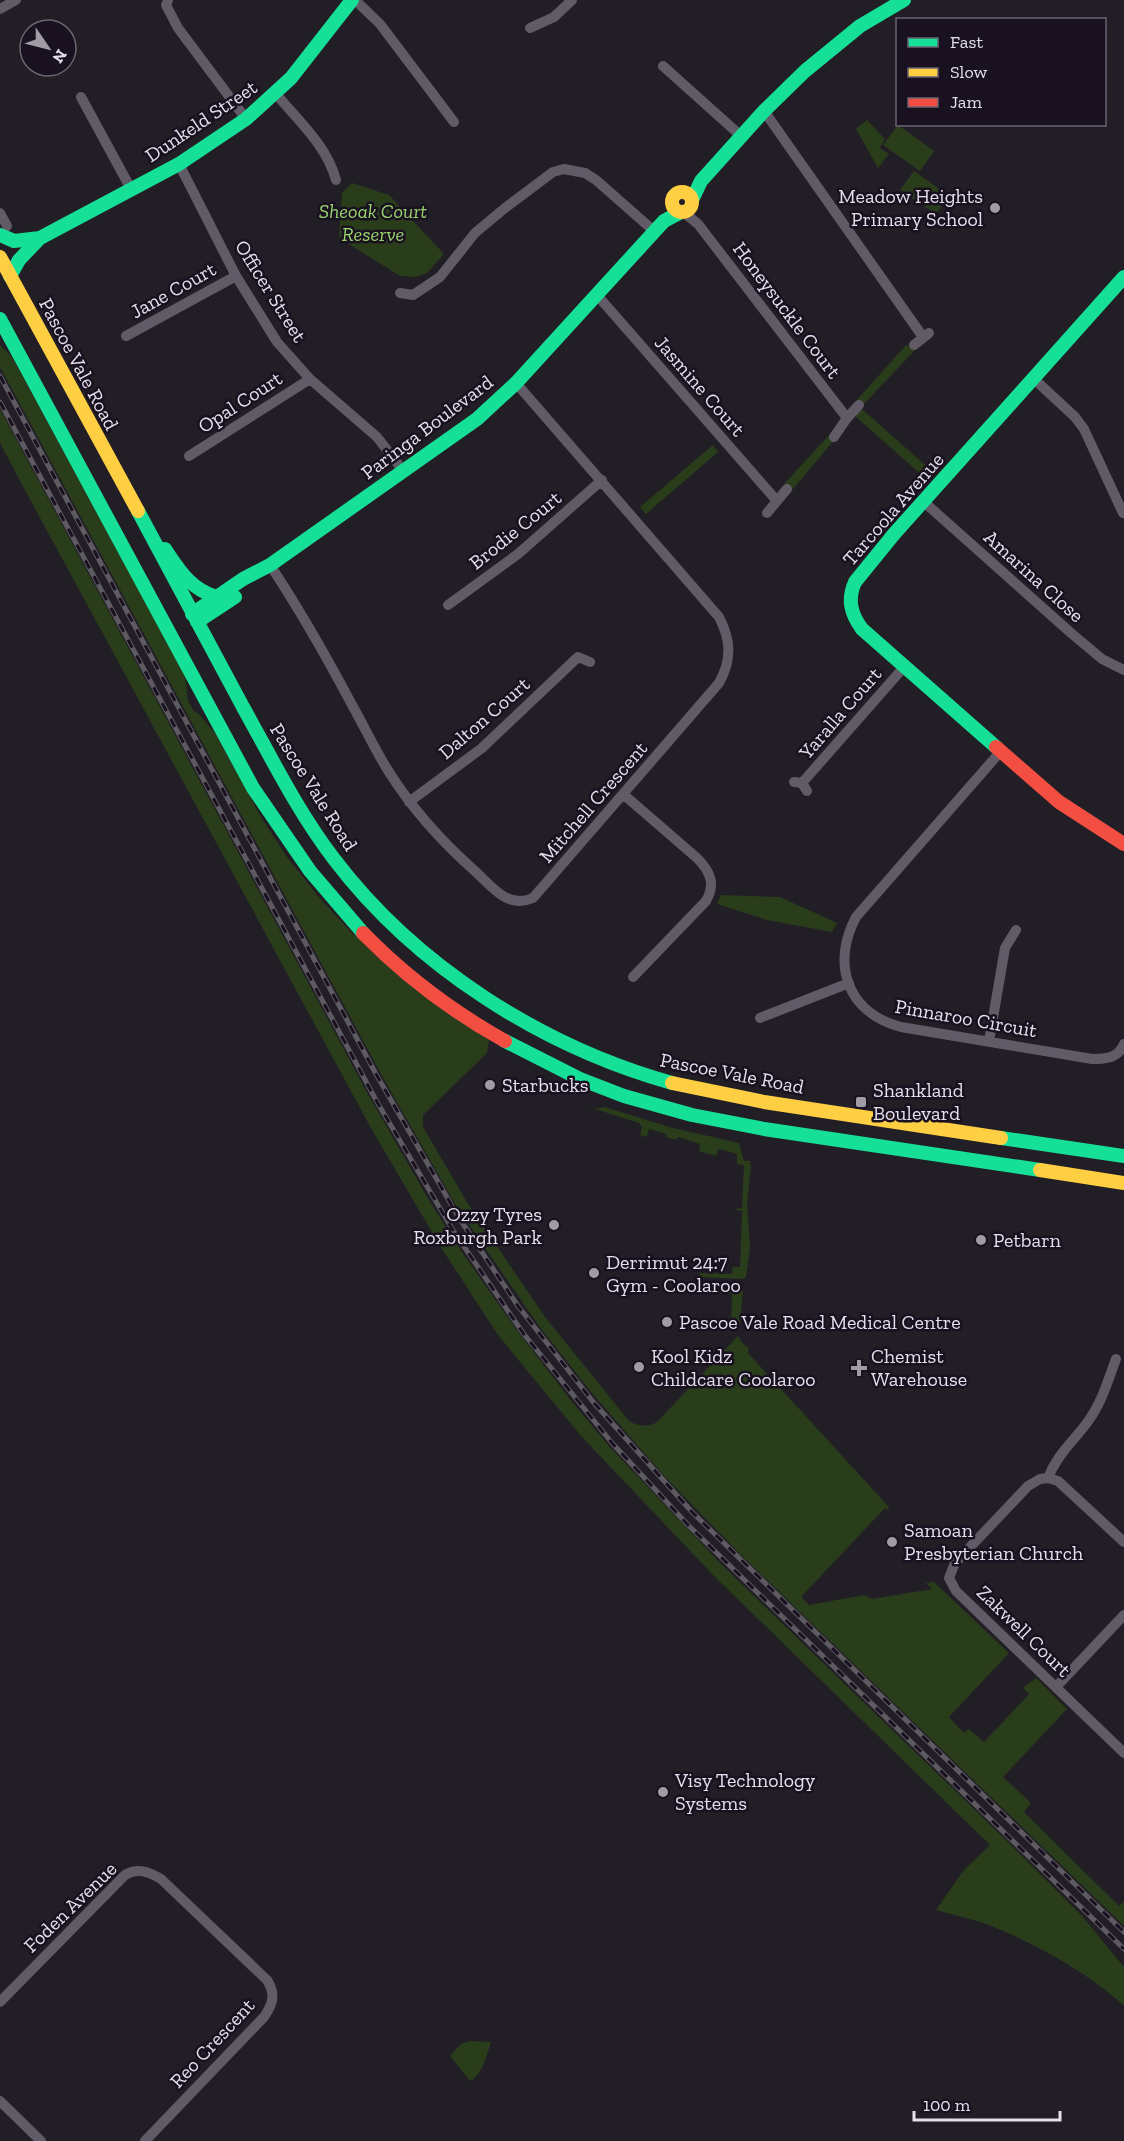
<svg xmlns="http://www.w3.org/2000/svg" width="1124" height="2141" font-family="'Zilla Slab',serif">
  <rect width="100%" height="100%" fill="#221e26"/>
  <path fill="#293d1b" d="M867 120 885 139 880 148 889 154 878 168 856 129Z
    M898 125 934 151 920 171 883 145Z
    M914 171 949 196 936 214 900 190Z
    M352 183 389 195 444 254 427 273 416 277 400 276 339 238 342 193Z
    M0 345 12 357 185 675 188 701 195 713 197 712 215 733 261 817 287 857 318 896 353 934 489 1040 487 1053 423 1115V1127L467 1202 545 1317 629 1421C639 1426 647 1428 657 1422L738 1336 743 1344 749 1348 748 1353 888 1506 889 1511 885 1508 801 1597 809 1605 864 1595 872 1599 932 1589 926 1583 934 1582 1009 1653 949 1717 964 1733 969 1729 984 1742 1029 1694 1023 1688 1036 1678 1067 1709 1003 1777 1031 1803 1024 1812 1119 1906 1124 1901V1926L739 1553 664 1476 591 1392 539 1326 458 1209 382 1076 0 367Z
    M906 345 917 348 861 407 855 402Z
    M0 409 369 1096 430 1202 462 1252 516 1329 573 1403 609 1446 722 1565 1006 1840 1083 1917 1124 1967V2006C1089 1973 1034 1943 989 1925 972 1919 953 1915 936 1910L963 1871 990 1845 716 1578 581 1436 498 1335 442 1249 372 1130 19 479 0 443Z
    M856 409 863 410 932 471 925 478 856 417Z
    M830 434 835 439 792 490 784 484Z
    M713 445 718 452 646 514 640 507Z
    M721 895 780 897 837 923 832 932 767 920 717 904Z
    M605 1107 669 1127 739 1143 744 1161H750L751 1167 747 1203 750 1249 746 1277 743 1279 699 1277 700 1273 732 1274 733 1267H740L742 1211 735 1210V1209L742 1208 744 1165 737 1164V1154L719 1149 716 1156 699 1151 700 1144 678 1137 676 1140 666 1137V1134L649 1129 647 1137 640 1135 642 1127 639 1123 595 1109 588 1110Z
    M703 1288 743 1290 740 1323 731 1328 732 1294 695 1293 696 1290H703Z
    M469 2041 491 2042C487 2054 482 2076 470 2081L450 2056 461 2044Z"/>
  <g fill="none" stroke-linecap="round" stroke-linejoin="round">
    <path stroke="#605b66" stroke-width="10" d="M168 0 166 5 178 28 246 119
      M355 0 380 24 454 122
      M0 9 16 0
      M530 28 554 17 572 0
      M663 66 741 136
      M276 94C298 120 327 146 336 180
      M81 97 131 189
      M764 111 923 337
      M179 164 236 276 277 342 310 379 377 437 404 472
      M682 211 698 224 847 418
      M0 213 7 226
      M400 293 413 295 440 277 475 233 505 208 553 172 564 169 585 173 596 180 654 231
      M597 295 777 501
      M126 336 236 276
      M914 345 929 333
      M1033 378 1075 417 1084 429 1123 513
      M834 437 847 418 859 405
      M189 456 310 379
      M924 502 1071 633 1102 659 1124 670
      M767 513 787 489
      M270 565C300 610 326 656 351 703 364 726 375 750 389 772 413 810 442 842 476 872 493 888 508 909 533 898L719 683C732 660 731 640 719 617L516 383
      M448 605 518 554 602 480
      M578 657 590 662
      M1001 751 856 917C831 964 847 1013 901 1027L1092 1059C1107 1059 1118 1058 1124 1044
      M794 782 802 783 807 791
      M802 783 904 667
      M623 794 697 858C710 871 716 884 706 901L633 977
      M409 802 482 748 578 657
      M760 1018 849 983
      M989 1041 1005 948 1016 930
      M1048 1478C1057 1454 1075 1440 1089 1420 1102 1402 1108 1380 1116 1359
      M1124 1542 1058 1481 1048 1478 1040 1479 1028 1486 955 1563 949 1578 956 1591 1124 1753
      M1056 1687 1124 1615
      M0 2002 125 1875C137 1867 149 1872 161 1879L267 1980C276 1994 273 2004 264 2017L145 2141
      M0 2101 41 2141"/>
    <path stroke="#16e098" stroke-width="14" d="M692 200 701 181 764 111 805 71 860 26 904 0
      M0 235 14 241 40 238
      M10 276 19 260 40 238 179 164 246 119 291 78 352 0
      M0 319 253 788 310 871 363 933
      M138 511C173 577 208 642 243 707 272 759 298 812 334 859 416 967 543 1047 672 1083
      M165 549C179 570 191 590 217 597
      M192 614 243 579 270 565 477 419 516 383 664 221 681 212
      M197 622 235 597
      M996 747 862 629C851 614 847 600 855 582L894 534 1124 277
      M505 1041 580 1079 624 1096 692 1115 764 1129 1040 1170
      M1001 1138 1124 1156"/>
    <path stroke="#ffcf43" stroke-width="14" d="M672 202a10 10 0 1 1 20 0a10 10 0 1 1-20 0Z
      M0 257 138 511
      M672 1083 764 1102 1001 1138
      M1040 1170 1124 1183"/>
    <path stroke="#f24e42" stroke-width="14" d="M996 747 1059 802 1124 844
      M363 933C404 975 453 1012 505 1041"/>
    <g stroke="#5e5a62" stroke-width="5">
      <path id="rail" d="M0 376 376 1074 459 1218 518 1306 594 1403 692 1512 1124 1932
        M0 402 377 1102 454 1232 523 1333 612 1443 688 1525 1124 1949"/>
    </g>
    <use href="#rail" stroke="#191120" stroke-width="3" stroke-dasharray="9" stroke-linecap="butt"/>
  </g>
  <g fill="#a09ba5" stroke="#191120" stroke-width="2">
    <circle cx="995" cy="208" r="6"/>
    <circle cx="490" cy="1085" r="6"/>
    <rect x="855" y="1096" width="12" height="12" rx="3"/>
    <circle cx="554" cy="1225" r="6"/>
    <circle cx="981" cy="1240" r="6"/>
    <circle cx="594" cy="1273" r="6"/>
    <circle cx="667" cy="1322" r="6"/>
    <circle cx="639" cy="1367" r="6"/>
    <path d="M856 1359h6v6h6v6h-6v6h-6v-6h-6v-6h6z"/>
    <circle cx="892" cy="1542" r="6"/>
    <circle cx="663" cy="1792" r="6"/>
  </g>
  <g text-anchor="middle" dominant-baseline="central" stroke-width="5" stroke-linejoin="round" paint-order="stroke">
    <g font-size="20" fill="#e4dfea" stroke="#191120">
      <text transform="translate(201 121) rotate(-34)">Dunkeld Street</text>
      <text transform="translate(173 290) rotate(-29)">Jane Court</text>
      <text transform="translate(271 291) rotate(58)">Officer Street</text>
      <text transform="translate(787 310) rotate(53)">Honeysuckle Court</text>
      <text transform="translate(79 364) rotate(62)">Pascoe Vale Road</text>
      <text transform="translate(700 386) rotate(49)">Jasmine Court</text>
      <text transform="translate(240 402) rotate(-33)">Opal Court</text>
      <text transform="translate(427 427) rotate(-37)">Paringa Boulevard</text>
      <text transform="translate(893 509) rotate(-49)">Tarcoola Avenue</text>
      <text transform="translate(515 530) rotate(-39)">Brodie Court</text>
      <text transform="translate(1034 576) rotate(42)">Amarina Close</text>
      <text transform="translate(840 713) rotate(-49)">Yaralla Court</text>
      <text transform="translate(484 718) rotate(-41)">Dalton Court</text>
      <text transform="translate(314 787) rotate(58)">Pascoe Vale Road</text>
      <text transform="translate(593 802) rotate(-49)">Mitchell Crescent</text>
      <text transform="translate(966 1018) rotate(10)">Pinnaroo Circuit</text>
      <text transform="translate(732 1073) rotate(11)">Pascoe Vale Road</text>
      <text transform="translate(1024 1631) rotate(44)">Zakwell Court</text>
      <text transform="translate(70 1907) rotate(-44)">Foden Avenue</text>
      <text transform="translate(212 2043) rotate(-47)">Reo Crescent</text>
    </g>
    <g font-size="20" fill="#e4dfea" stroke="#191120" text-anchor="start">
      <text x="983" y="196" text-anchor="end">Meadow Heights<tspan x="983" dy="23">Primary School</tspan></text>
      <text x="502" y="1085">Starbucks</text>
      <text x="873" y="1090">Shankland<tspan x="873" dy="23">Boulevard</tspan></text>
      <text x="542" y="1214" text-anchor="end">Ozzy Tyres<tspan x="542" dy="23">Roxburgh Park</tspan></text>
      <text x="993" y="1240">Petbarn</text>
      <text x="606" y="1262">Derrimut 24:7<tspan x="606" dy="23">Gym - Coolaroo</tspan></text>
      <text x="679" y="1322">Pascoe Vale Road Medical Centre</text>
      <text x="651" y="1356">Kool Kidz<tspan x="651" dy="23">Childcare Coolaroo</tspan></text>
      <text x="871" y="1356">Chemist<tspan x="871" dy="23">Warehouse</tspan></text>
      <text x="904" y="1530">Samoan<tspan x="904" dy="23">Presbyterian Church</tspan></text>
      <text x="675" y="1780">Visy Technology<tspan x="675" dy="23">Systems</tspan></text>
    </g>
    <g font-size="20" font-style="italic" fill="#98d36d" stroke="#191120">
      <text x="373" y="211">Sheoak Court<tspan x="373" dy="23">Reserve</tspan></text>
    </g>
  </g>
  <rect x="896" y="18" width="210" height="108" fill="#191120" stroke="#6a6371" stroke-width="1.5"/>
  <rect x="908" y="38" width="30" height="9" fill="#16e098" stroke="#6a6371" stroke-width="1.5"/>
  <text x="950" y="48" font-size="18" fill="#e4dfea">Fast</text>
  <rect x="908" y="68" width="30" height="9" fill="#ffcf43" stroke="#6a6371" stroke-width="1.5"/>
  <text x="950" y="78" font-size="18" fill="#e4dfea">Slow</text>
  <rect x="908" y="98" width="30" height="9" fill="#f24e42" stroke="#6a6371" stroke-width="1.5"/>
  <text x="950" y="108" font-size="18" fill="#e4dfea">Jam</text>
  <g transform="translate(48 48) rotate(125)"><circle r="28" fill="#191120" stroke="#6a6371" stroke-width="1.5"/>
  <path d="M0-4.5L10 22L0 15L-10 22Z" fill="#a09ba5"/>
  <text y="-9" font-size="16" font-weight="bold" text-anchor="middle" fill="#e4dfea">N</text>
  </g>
  <path d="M914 2111v9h146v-9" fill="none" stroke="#e4dfea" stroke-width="3"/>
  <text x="923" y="2111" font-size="18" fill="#e4dfea" stroke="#191120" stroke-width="4.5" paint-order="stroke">100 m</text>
</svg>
